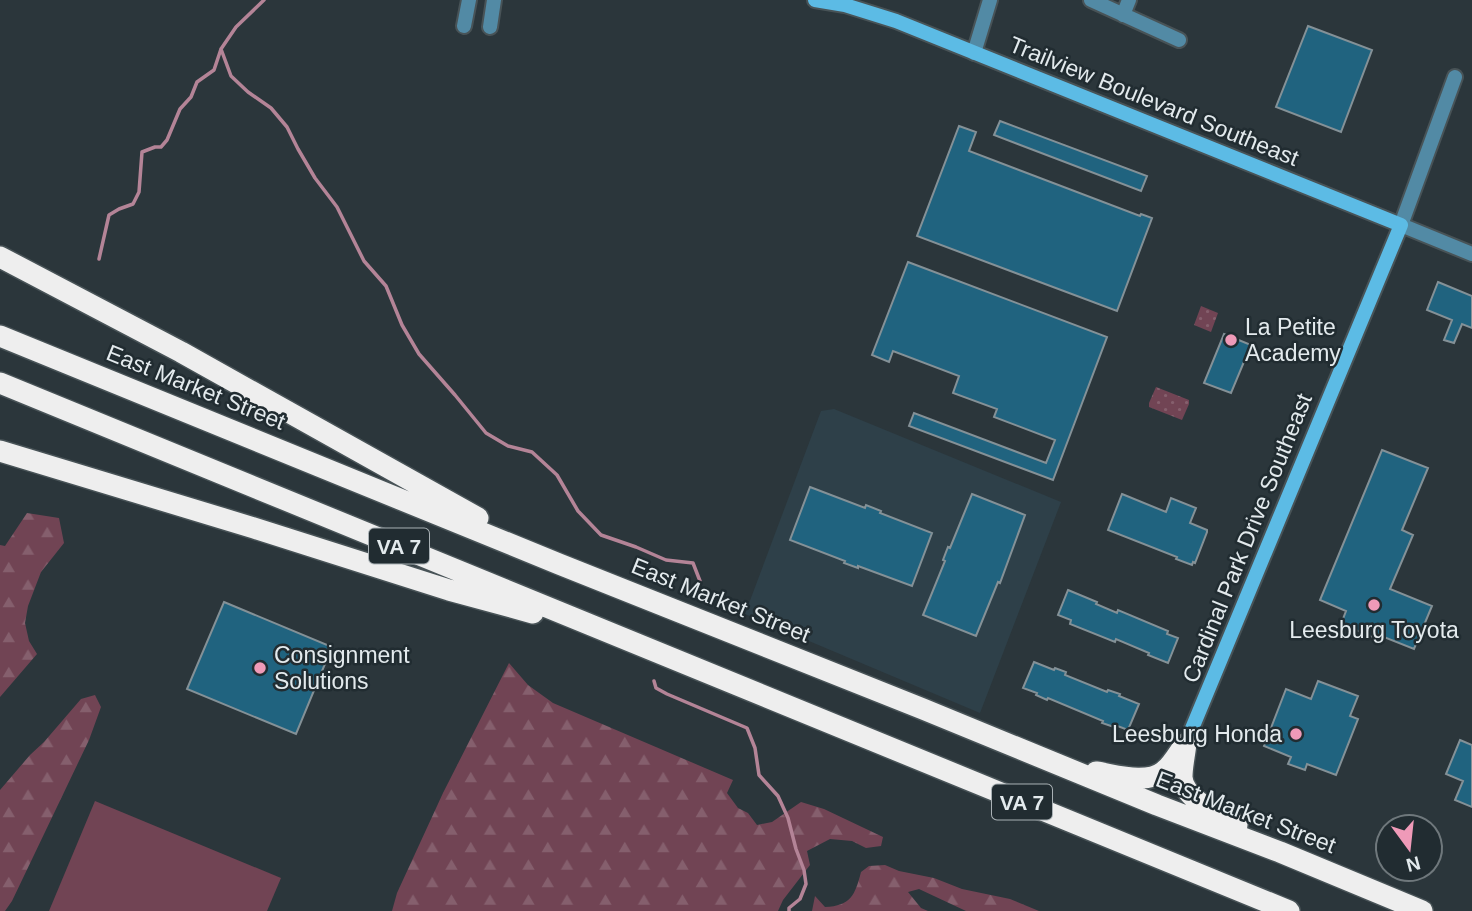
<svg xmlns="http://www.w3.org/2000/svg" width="1472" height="911" font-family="Arial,sans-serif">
  <defs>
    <pattern id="forest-firs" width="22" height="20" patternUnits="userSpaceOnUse" patternTransform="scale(1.75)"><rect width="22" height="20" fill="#714454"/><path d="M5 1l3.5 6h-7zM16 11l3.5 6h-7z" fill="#855f6d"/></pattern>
    <pattern id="park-dots" width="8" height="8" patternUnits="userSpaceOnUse" patternTransform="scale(1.75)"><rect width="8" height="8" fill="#714454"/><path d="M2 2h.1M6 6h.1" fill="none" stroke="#855f6d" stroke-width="1.8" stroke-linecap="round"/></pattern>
  </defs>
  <rect width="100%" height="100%" fill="#2b363b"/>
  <path fill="#2e4049" d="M834 409 1061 502 980 713 745 614 821 411Z"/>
  <path fill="url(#forest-firs)" d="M27 513 59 518 64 543 41 572 28 606 25 623 29 641 37 654 0 697V545L5 546Z
    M509 663 528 685 553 703 733 780 727 793 738 808 748 813 757 825 772 822 801 802 824 809 883 837 881 846 866 848 852 841 830 839 807 851 810 865 783 900 778 911H392L397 893 443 793Z
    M95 695 101 707 89 740 12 901 5 911H0V790L30 755 44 742 81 699Z
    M885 865 899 871 934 878 962 889 1010 899 1039 911H966L919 889 908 892 921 908 928 911H812L815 896 825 907C851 906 855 895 861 872L869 866Z"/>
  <path fill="url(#park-dots)" d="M1201 306 1218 313 1211 332 1194 325Z
    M1156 387 1189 400V404L1182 420 1149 407V403Z"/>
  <path fill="#714454" d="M95 801 281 878 267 911H49Z"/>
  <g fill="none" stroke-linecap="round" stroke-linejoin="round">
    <path stroke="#b48497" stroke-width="3.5" d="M221 49 231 76 248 92 271 108 287 127 298 149 315 178 337 207 364 261 386 286 402 325 419 354 455 395 486 433 508 446 532 452 557 475 578 511 601 535 636 547 666 560 693 563 700 581
      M99 259 109 215 119 209 133 204 139 192 142 152 155 147H161L167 140 180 109 191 97 197 82 214 70 221 49 236 27 264 0
      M654 681 656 688 667 694 747 728 755 748 759 775 778 796 788 818 796 849 804 870 806 884 800 899 789 908V911"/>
  </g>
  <path fill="#20637f" stroke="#849197" stroke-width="2" d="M1308 26 1372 50 1341 132 1276 107Z
    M1000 121 1147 176 1141 191 994 135Z
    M959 126 976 132 969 151 1140 216 1141 214 1152 218 1117 311 917 236Z
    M908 262 1107 337 1053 480 909 426 914 413 1046 463 1055 440 994 417 997 409 953 393 959 376 893 351 889 362 872 355Z
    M1438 282 1472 296V328L1462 324 1454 343 1444 340 1452 320 1427 310Z
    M1224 334 1251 345 1231 393 1204 383Z
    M1382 450 1428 468 1402 530 1413 535 1390 589 1432 606 1414 649 1374 633 1373 637 1341 624 1346 611 1320 600Z
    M810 487 865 508 866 505 881 511 880 513 932 533 912 586 858 566V568L844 563 845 561 790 540Z
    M972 494 1025 515 1000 583 998 582 976 636 923 615 945 561 943 560 948 547 950 548Z
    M1122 494 1166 512 1171 498 1196 508 1190 523 1207 530V532L1195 563 1193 562 1192 565 1176 559 1177 557 1108 530Z
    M1068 590 1097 602 1096 604 1117 613 1118 610 1168 631 1167 634 1178 638 1168 663 1148 655 1149 653 1116 639 1115 642 1070 624 1071 620 1058 615Z
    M224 602 332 647 296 734 187 689Z
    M1034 662 1054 670 1055 668 1066 672 1065 675 1107 692 1108 690 1120 694 1119 696 1139 704 1128 730 1115 725 1114 727 1102 723 1103 721 1048 698 1047 700 1036 695 1037 693 1023 688Z
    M1318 681 1358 696 1350 716 1358 719 1336 775 1307 764 1305 770 1288 764 1291 757 1264 746 1286 689 1311 699Z
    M1460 740 1472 745V807L1455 800 1463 781 1446 774Z"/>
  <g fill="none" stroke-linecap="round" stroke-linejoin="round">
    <g stroke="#485357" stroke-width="18">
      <path id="street" d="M1091 0 1179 40
        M1123 15 1129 0
        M464 26 469 0
        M490 27 494 0
        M974 53 990 0
        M1455 77 1401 225 1472 254"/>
    </g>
    <g stroke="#485357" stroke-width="18">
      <path id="secondary" d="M815 0 845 5 896 21 1401 225 1186 743"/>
    </g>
    <g stroke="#485357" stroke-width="24">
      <path id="highway" d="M0 257 181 352 478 518
        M0 336 559 564 923 709 1157 805 1280 852 1422 911
        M0 383 1289 911
        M0 451 254 528 449 590 533 613
        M1186 743C1185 754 1182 766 1182 777 1183 799 1220 815 1237 825
        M1096 772C1116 775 1147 785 1164 771 1172 765 1179 752 1185 744"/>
    </g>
    <use href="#street" stroke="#528aa5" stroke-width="14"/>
    <use href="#secondary" stroke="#5cbbe5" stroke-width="14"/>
    <use href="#highway" stroke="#eee" stroke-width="21"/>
  </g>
  <g fill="#ef9ab8" stroke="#212c31" stroke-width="2.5">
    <circle cx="1231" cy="340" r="7"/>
    <circle cx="1374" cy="605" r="7"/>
    <circle cx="260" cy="668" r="7"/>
    <circle cx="1296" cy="734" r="7"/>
  </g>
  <g text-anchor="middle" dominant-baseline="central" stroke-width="5" stroke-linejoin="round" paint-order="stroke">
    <g fill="#212c31" stroke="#a9b1b5" stroke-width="2">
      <rect x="369" y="528.5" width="60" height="35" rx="5"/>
      <rect x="992" y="784.5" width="60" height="35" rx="5"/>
    </g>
    <g font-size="21" font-weight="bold" fill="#e3eaed">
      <text x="399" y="546">VA 7</text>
      <text x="1022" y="802">VA 7</text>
    </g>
    <g font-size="23" fill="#e3eaed" stroke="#212c31">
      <text transform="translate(1154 101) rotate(22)">Trailview Boulevard Southeast</text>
      <text transform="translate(196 387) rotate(22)">East Market Street</text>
      <text transform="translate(1247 538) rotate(-68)">Cardinal Park Drive Southeast</text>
      <text transform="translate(721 600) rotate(22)">East Market Street</text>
      <text transform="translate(1246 812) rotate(21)">East Market Street</text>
    </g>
    <g font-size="23" fill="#e3eaed" stroke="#212c31" text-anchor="start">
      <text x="1245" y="327">La Petite<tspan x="1245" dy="26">Academy</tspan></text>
      <text x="1374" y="630" text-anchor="middle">Leesburg Toyota</text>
      <text x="274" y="655">Consignment<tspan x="274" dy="26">Solutions</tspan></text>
      <text x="1282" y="734" text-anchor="end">Leesburg Honda</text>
    </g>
  </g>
  <g transform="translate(1409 848) rotate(165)"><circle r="33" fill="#212c31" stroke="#6f787c" stroke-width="2"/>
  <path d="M0-5L12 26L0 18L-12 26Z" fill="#ef9ab8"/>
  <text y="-10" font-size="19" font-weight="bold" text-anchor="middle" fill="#e3eaed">N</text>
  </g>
</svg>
